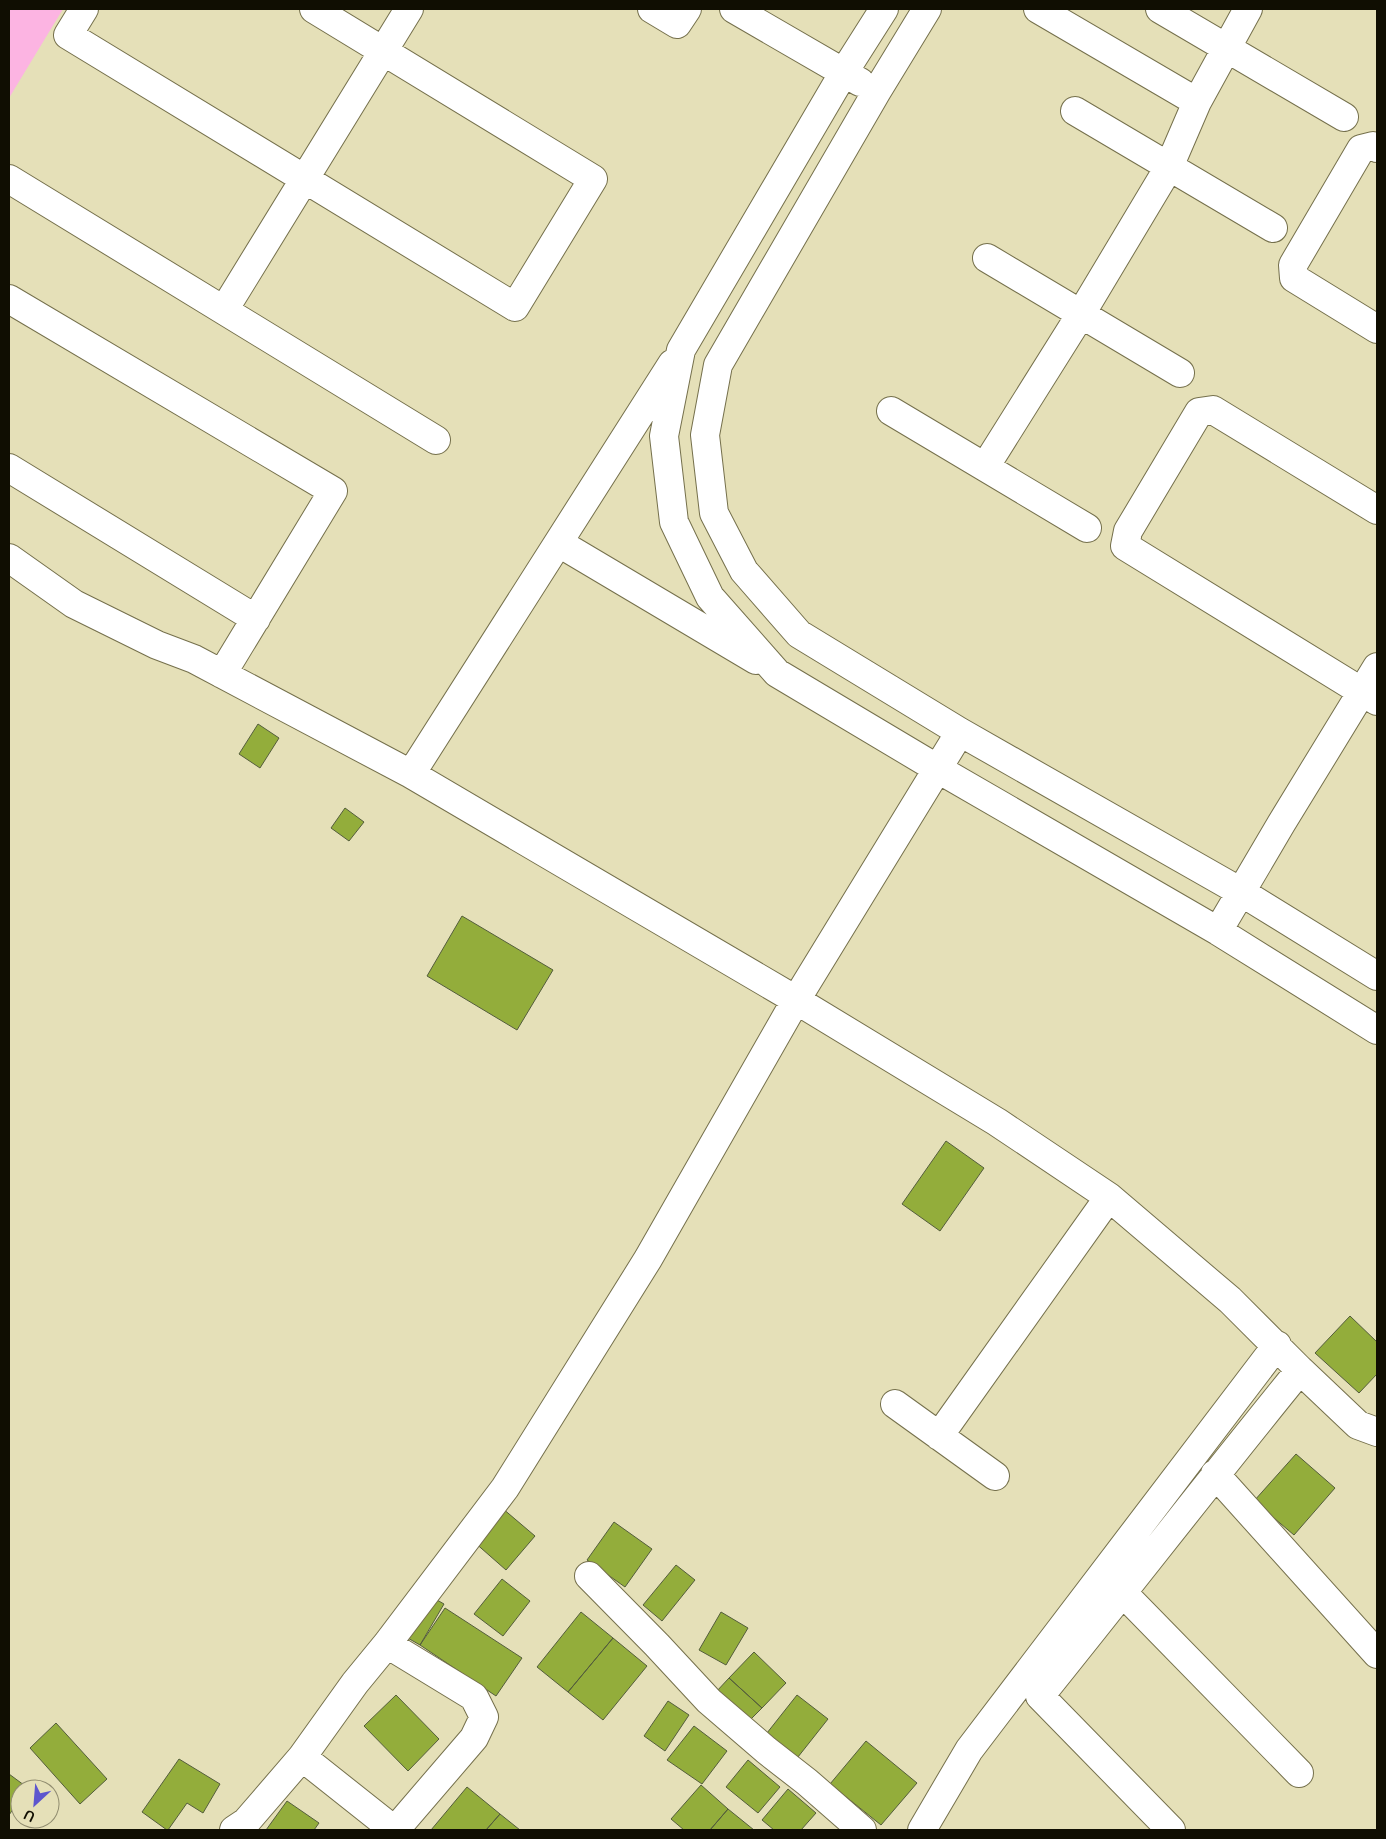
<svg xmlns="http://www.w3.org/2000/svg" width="1386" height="1839" font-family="Lato,sans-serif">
  <rect width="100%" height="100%" fill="#e5e0b8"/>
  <path fill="#fcb4e2" d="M9 9H63L9 98Z"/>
  <path fill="#93ad3b" stroke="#545d3c" d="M258 724 279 738 260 768 239 754Z
    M345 808 364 822 349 841 331 828Z
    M462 916 553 970 517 1030 427 976Z
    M946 1141 984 1168 940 1231 902 1204Z
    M1350 1316 1377 1342V1374L1359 1393 1315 1353Z
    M1296 1454 1335 1488 1294 1535 1254 1501Z
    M502 1508 535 1536 506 1570 473 1541Z
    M614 1522 652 1549 625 1587 587 1560Z
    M676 1565 695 1580 662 1621 643 1605Z
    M502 1579 530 1601 503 1636 474 1614Z
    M430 1596 444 1604 420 1645 406 1637Z
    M445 1608 522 1658 496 1696 420 1645Z
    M581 1612 613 1638 568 1692 537 1667Z
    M721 1612 748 1628 726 1665 699 1650Z
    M613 1638 647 1666 603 1720 568 1692Z
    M754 1652 786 1683 762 1708 729 1678Z
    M729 1678 762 1708 748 1722 716 1692Z
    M396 1695 439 1739 408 1771 364 1726Z
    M797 1695 828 1719 794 1762 763 1738Z
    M668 1701 689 1715 665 1751 644 1736Z
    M56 1723 107 1779 80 1804 30 1748Z
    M694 1726 727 1751 702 1784 667 1760Z
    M866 1741 917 1783 881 1825 830 1784Z
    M179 1759 220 1784 203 1813 187 1803 168 1830H167L142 1812Z
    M748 1760 780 1787 758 1813 726 1787Z
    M9 1774 28 1788 20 1789V1799L9 1815Z
    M701 1785 728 1809 710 1830H684L671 1819Z
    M467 1787 500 1814 486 1830H431Z
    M788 1789 816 1813 801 1830H774L762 1820Z
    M287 1801 319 1823 314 1830H266Z
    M728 1809 754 1830H710Z
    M500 1814 520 1830H486Z"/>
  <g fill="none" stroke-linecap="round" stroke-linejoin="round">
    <g stroke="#75704c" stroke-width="30">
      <path id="minor" d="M84 9 68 35 515 307 593 179 314 9
        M652 9 677 24 687 9
        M734 9 860 82
        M884 9 844 72 681 350 664 436 674 522 710 597 777 673 938 769 1218 931 1377 1030
        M927 9 877 91 718 365 705 435 714 513 744 571 799 634 960 732 1241 892 1377 976
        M1038 9 1197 102
        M1160 9 1344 117
        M1075 111 1273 228
        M1377 148 1373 146 1361 149 1293 265 1294 278 1377 329
        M9 179 436 440
        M987 258 1180 373
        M9 299 333 491 222 674
        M224 310 409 9
        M891 411 1087 528
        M985 467 1081 314 1169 167 1197 102 1248 9
        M9 468 256 619
        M1377 510 1213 410 1199 412 1128 531 1125 546 1377 701
        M559 543 756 660
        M9 558 74 604 157 645 194 659 411 774 796 1000 997 1122 1109 1197 1230 1300 1300 1370 1358 1425 1377 1432
        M411 774 672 364
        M1218 931 1281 824 1377 667
        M895 1404 995 1476
        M939 1436 1109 1197
        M1215 1474 1377 1654
        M589 1576 657 1645 709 1701 766 1750 807 1782 862 1830
        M1123 1593 1299 1773
        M387 1644 474 1697 484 1717 474 1738 395 1830
        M302 1757 394 1830
        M234 1830 246 1822 302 1757 355 1683 387 1644 505 1488 648 1259 796 1000 960 732
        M922 1830 969 1750 1277 1345
        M1171 1830 1040 1696C1127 1588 1212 1478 1300 1370"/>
    </g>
    <use href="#minor" stroke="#fff" stroke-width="28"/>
  </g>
  <rect width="1386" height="1839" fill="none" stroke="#100e02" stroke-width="20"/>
  <g transform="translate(35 1804) rotate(206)"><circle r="24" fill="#e5e0b8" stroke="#908c6f"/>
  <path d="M0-4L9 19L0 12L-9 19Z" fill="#5d56ce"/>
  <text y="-8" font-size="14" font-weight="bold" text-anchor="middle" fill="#100e02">U</text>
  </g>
</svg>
